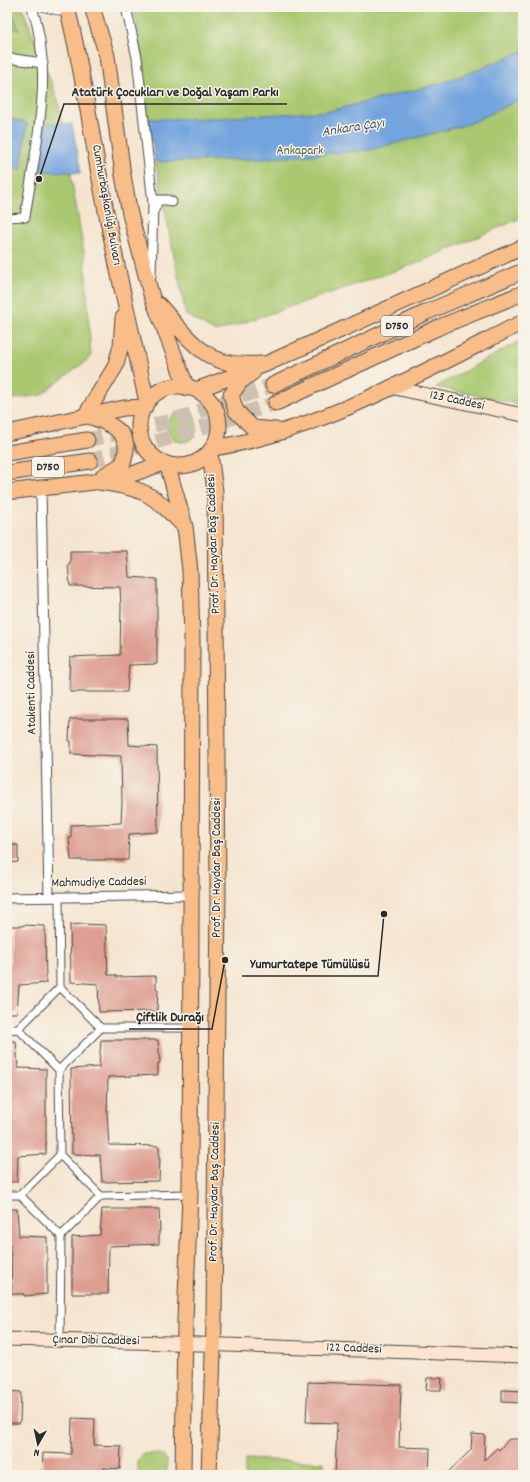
<svg xmlns="http://www.w3.org/2000/svg" width="530" height="1482" font-family="Dekko,sans-serif">
  <rect width="100%" height="100%" fill="#f7f3e8"/>
  <filter id="ink" filterUnits="userSpaceOnUse"><feTurbulence type="fractalNoise" baseFrequency=".025" numOctaves="2"/><feDisplacementMap in="SourceGraphic" scale="8" xChannelSelector="R" yChannelSelector="G"/><feConvolveMatrix kernelMatrix="1 2 1 2 8 2 1 2 1" color-interpolation-filters="sRGB"/></filter>
  <filter id="wash" filterUnits="userSpaceOnUse"><feTurbulence type="fractalNoise" baseFrequency=".012" numOctaves="4" result="noise"/><feDisplacementMap in="SourceGraphic" scale="16" xChannelSelector="R" yChannelSelector="G"/><feGaussianBlur stdDeviation="0.9" result="paint"/><feColorMatrix in="noise" values="0 0 0 0 0 0 0 0 0 0 0 0 0 0 0 0 0 1.4 0 .05"/><feComposite in="paint" operator="in"/></filter>
  <g filter="url(#wash)">
    <rect width="100%" height="100%" fill="#f5e5d0"/>
    <path fill="#a9c870" stroke="#6a7a4e" d="M7 7H22L58 100 85 258 91 357 41 395 7 400Z
      M133 7H523V217L415 264 216 332 186 315C173 250 159 186 149 121 143 83 142 45 133 7Z
      M523 339V405L436 387Z
      M167 427a15 15 0 1 1 30 0a15 15 0 1 1-30 0Z
      M143 1454H161L167 1460 166 1475H138V1460Z
      M245 1459 324 1462V1475H245Z"/>
    <path fill="#86ac62" stroke="#586c46" d="M7 7H11L19 30 7 28Z"/>
    <path fill="#73a4de" stroke="#4f6884" d="M523 51V98L469 124 370 150 261 159 155 162 149 119 216 118 330 111 434 85 470 73Z
      M7 118 27 123 21 170 7 167Z
      M46 123 72 124 81 173 40 171Z"/>
    <g id="blocks">
      <path fill="#dd9d91" d="M70 551H127L129 577 157 579V664L129 665 127 692H70V679H69L70 657 120 655 121 607 120 587 70 586 68 564H70Z
        M70 719H128L129 745 157 747 158 832 129 834 128 860H71L69 838H71V825L121 823 122 804 121 756 71 754V741H69Z
        M7 845H18V862L7 863Z
        M83 924 106 925 108 975H116V977L156 976V989H158L157 1011 99 1012 98 984 71 982 70 925Z
        M23 925 45 926 46 983 19 985 17 1013H7V977H8L9 966H10V926H23Z
        M101 1040H158L160 1063H158V1075L108 1077 107 1114 109 1145 159 1146V1159H160L159 1181 102 1182 100 1155 72 1154 71 1069 99 1067Z
        M7 1041H16L18 1068 46 1069V1154L18 1156 17 1182H7V1147H9L11 1126 10 1086H9V1076H7Z
        M7 1209H17L19 1236 47 1237V1294L24 1296V1294H12L11 1254H10V1245H7Z
        M102 1209H159L160 1231H159V1244L109 1246 108 1294H72V1237L100 1235Z
        M427 1378H442L441 1390H426Z
        M308 1382 401 1385 399 1447 430 1448 429 1475H335L337 1423 306 1422Z
        M502 1390 523 1391V1403L502 1402Z
        M7 1391 21 1392 20 1423H7Z
        M72 1418 95 1419 94 1445 121 1446 120 1469 104 1468V1475H42L43 1453 71 1454Z
        M472 1434 485 1435 484 1460 497 1448 499 1450 509 1439H523V1475H445L471 1450Z"/>
    </g>
  </g>
  <g filter="url(#ink)">
    <use href="#blocks" fill-opacity="0" stroke="#494744" stroke-width="1"/>
    <g fill="none" stroke-linecap="round" stroke-linejoin="round">
      <path stroke="#cdc0af" stroke-width="15" stroke-dasharray="15 8" stroke-linecap="butt" d="M87 440 176 420 273 385
        M90 461 182 434 276 403"/>
      <g stroke="#494744" stroke-width="9">
        <path id="pedestrian" d="M7 218 25 217
          M59 897 60 987 101 1028 59 1070 60 1155 101 1196
          M101 1028H190
          M7 1030 18 1029
          M59 1070 18 1029 60 987
          M7 1195H20L61 1236
          M20 1195 60 1155
          M60 1340 61 1236 101 1196 190 1194"/>
      </g>
      <g stroke="#494744" stroke-width="11">
        <path id="minor" d="M45 7 68 12
          M126 7 137 58 153 203 151 276
          M7 58 43 63
          M154 210 158 200H168L172 202
          M25 217C35 149 55 74 32 7
          M41 488 49 897
          M7 898 191 895"/>
      </g>
      <g stroke="#494744" stroke-width="15">
        <path id="secondary" d="M390 387 523 415
          M7 1339 171 1343 523 1356"/>
      </g>
      <g stroke="#494744" stroke-width="17">
        <path id="primary" d="M67 7C81 62 89 118 99 174 113 251 130 327 147 402
          M92 7 107 56 123 175 130 214 151 294 187 388
          M159 305C178 326 200 359 230 363 241 365 253 364 265 364
          M85 416 115 367 121 346 123 318
          M167 464 185 526 190 571 192 640 190 1194 185 1321 183 1475
          M99 482C143 488 152 493 183 525
          M209 1475 214 1323 218 892 215 491 210 453"/>
      </g>
      <g stroke="#494744" stroke-width="17">
        <path id="trunk" d="M253 372 240 382 231 395 236 411 253 428 276 430
          M273 385 427 312 523 271
          M139 426a40 40 0 1 1 80 0a40 40 0 1 1-80 0Z
          M196 390 266 364 523 247
          M276 403 437 328 523 293
          M88 416C102 420 124 428 126 445 127 451 124 459 123 464L103 476
          M7 433 124 408 145 407
          M213 448C316 433 429 369 523 322
          M7 453 87 440
          M7 473 90 461
          M7 492 94 482 127 476 163 463"/>
      </g>
      <use href="#pedestrian" stroke="#fff" stroke-width="7"/>
      <use href="#minor" stroke="#fff" stroke-width="9"/>
      <use href="#secondary" stroke="#fce5d0" stroke-width="13"/>
      <use href="#primary" stroke="#f8bd89" stroke-width="15"/>
      <use href="#trunk" stroke="#f8bd89" stroke-width="15"/>
    </g>
  </g>
  <g text-anchor="middle" dominant-baseline="central" stroke-width="3" stroke-linejoin="round" paint-order="stroke">
    <g fill="#f7f3e8" stroke="#686764" stroke-width="1">
      <rect x="381" y="316" width="32" height="20" rx="3"/>
      <rect x="32" y="457" width="32" height="20" rx="3"/>
    </g>
    <g font-size="12" font-weight="bold" fill="#2b2b2b">
      <text x="397" y="326">D750</text>
      <text x="48" y="467">D750</text>
    </g>
    <g font-size="13" fill="#515a40" stroke="#f7f3e8">
      <text x="300" y="151">Ankapark</text>
    </g>
    <g font-size="13" fill="#2b2b2b" stroke="#f7f3e8">
      <text transform="translate(106 205) rotate(80)">Cumhurbaşkanlığı Bulvarı</text>
      <text transform="translate(457 401) rotate(12)">123 Caddesi</text>
      <text transform="translate(214 544) rotate(-92)">Prof. Dr. Haydar Baş Caddesi</text>
      <text transform="translate(32 693) rotate(-91)">Atakenti Caddesi</text>
      <text transform="translate(217 868) rotate(-90)">Prof. Dr. Haydar Baş Caddesi</text>
      <text transform="translate(99 883) rotate(-1)">Mahmudiye Caddesi</text>
      <text transform="translate(215 1192) rotate(-89)">Prof. Dr. Haydar Baş Caddesi</text>
      <text transform="translate(96 1341) rotate(1)">Çınar Dibi Caddesi</text>
      <text transform="translate(354 1349) rotate(2)">122 Caddesi</text>
    </g>
    <g font-size="14" font-style="italic" fill="#44556a" stroke="#f7f3e8">
      <text transform="translate(353 128) rotate(-9)">Ankara Çayı</text>
    </g>
  </g>
  <path fill="none" stroke="#2b2b2b" stroke-width="1.5" d="M39 179L64 104H287M384 914L378 976H242M225 960L212 1029H129"/>
  <g fill="#2b2b2b" stroke="#f7f3e8" stroke-width="1.5">
    <circle cx="39" cy="179" r="4"/>
    <circle cx="384" cy="914" r="4"/>
    <circle cx="225" cy="960" r="4"/>
  </g>
  <g font-size="14" text-anchor="middle" font-weight="bold" fill="#2b2b2b" stroke="#f7f3e8" stroke-width="3" stroke-linejoin="round" paint-order="stroke">
    <text x="175" y="96">Atatürk Çocukları ve Doğal Yaşam Parkı</text>
    <text x="310" y="968">Yumurtatepe Tümülüsü</text>
    <text x="170" y="1021">Çiftlik Durağı</text>
  </g>
  <rect width="530" height="1482" fill="none" stroke="#f7f3e8" stroke-width="24"/>
  <g transform="translate(38 1444) rotate(189)" stroke="#f7f3e8" stroke-width="3" paint-order="stroke">
  <path d="M0-3L7 15L0 10L-7 15Z" fill="#2b2b2b"/>
  <text y="-6" font-size="11" font-weight="bold" text-anchor="middle" fill="#2b2b2b">N</text>
  </g>
</svg>
